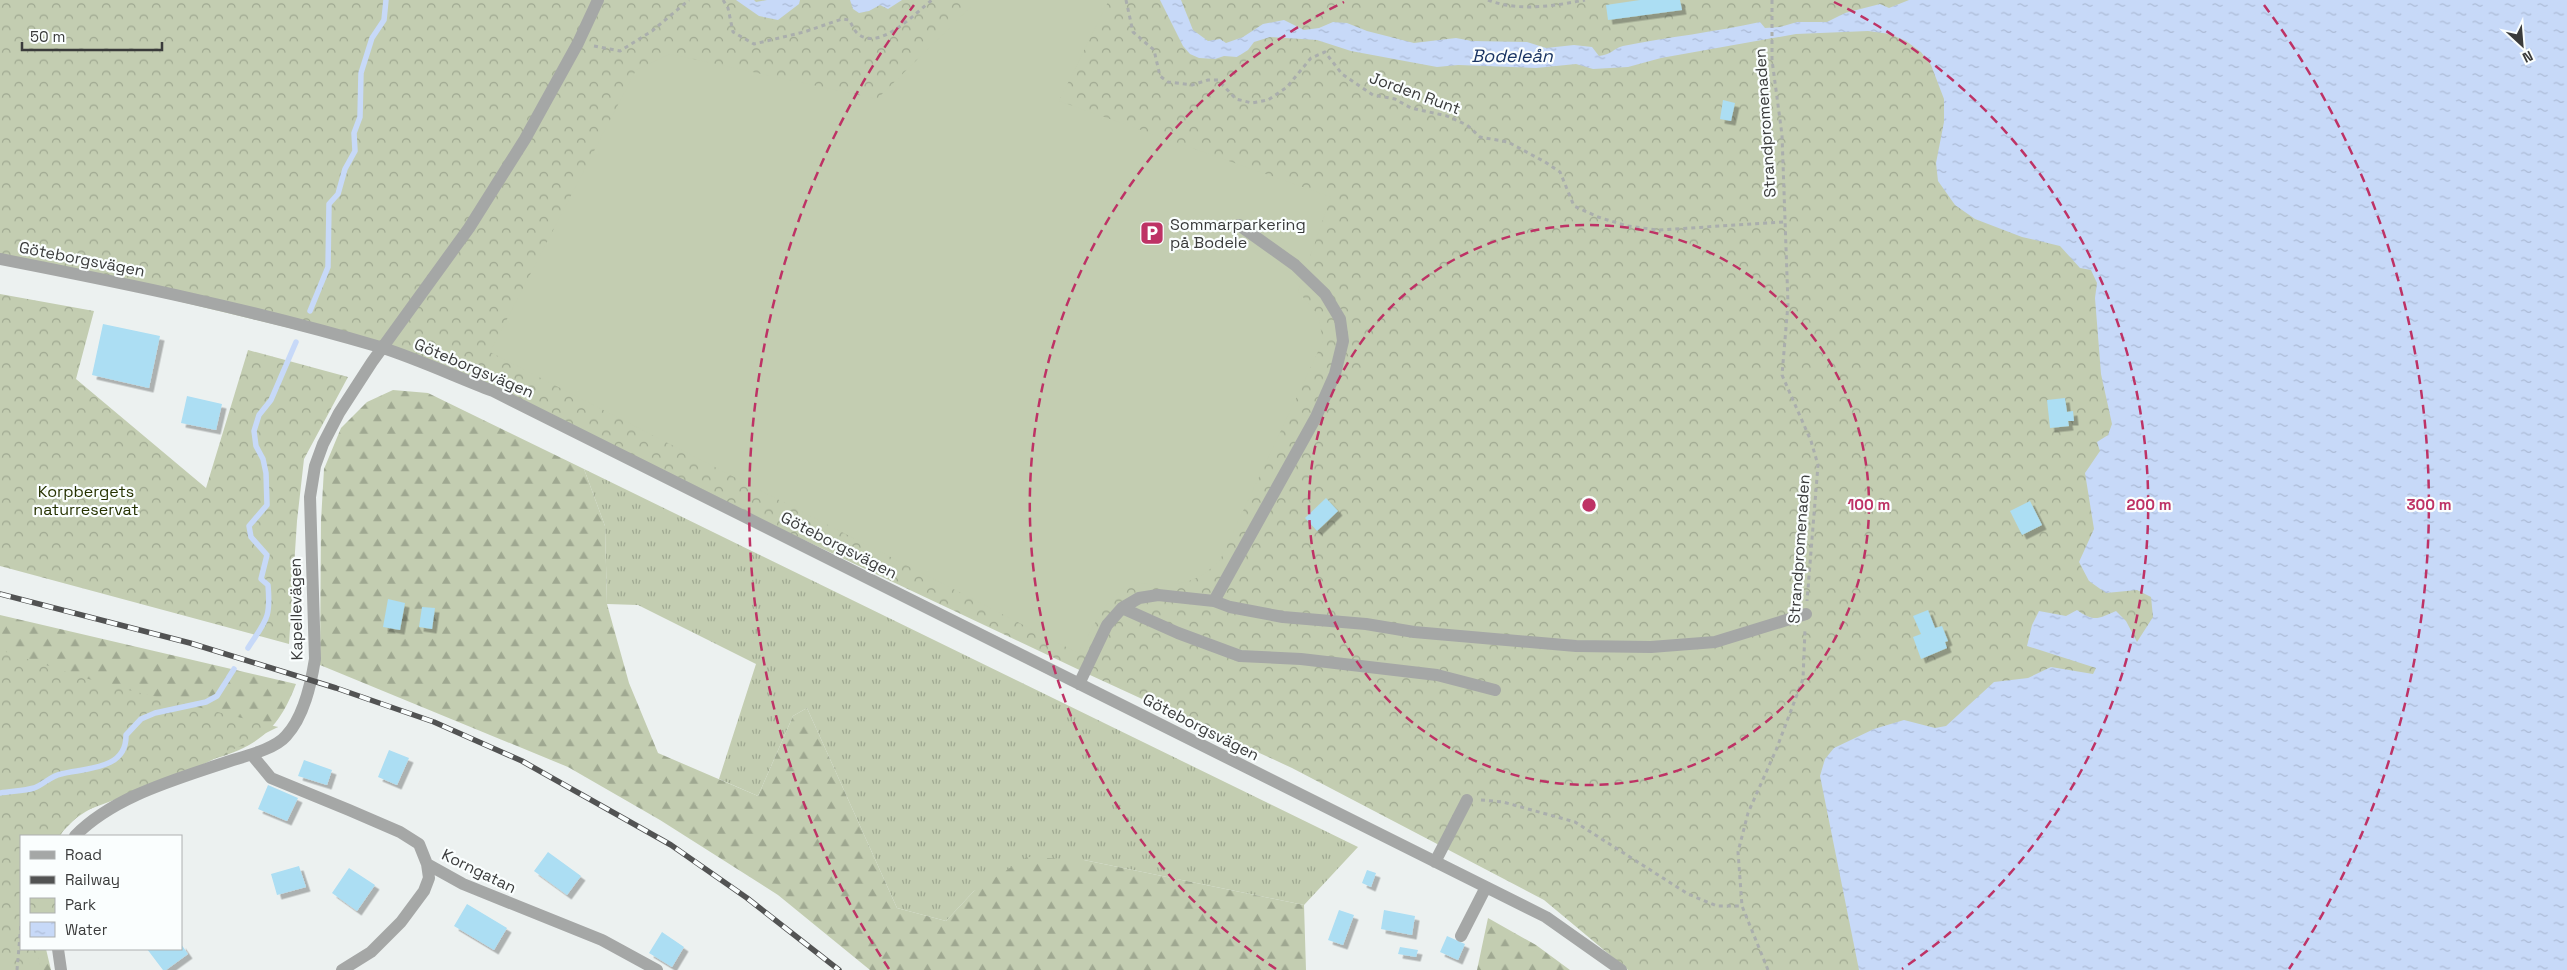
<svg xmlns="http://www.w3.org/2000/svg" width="2567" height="970" font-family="'Space Grotesk',sans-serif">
  <defs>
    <pattern id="grass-tufts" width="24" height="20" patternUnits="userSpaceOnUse" patternTransform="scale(1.25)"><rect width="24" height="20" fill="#c3cdb1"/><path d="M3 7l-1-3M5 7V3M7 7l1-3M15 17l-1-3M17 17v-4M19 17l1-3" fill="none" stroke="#9fa891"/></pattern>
    <pattern id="forest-firs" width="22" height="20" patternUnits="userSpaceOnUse" patternTransform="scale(1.25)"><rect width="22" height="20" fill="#c3cdb1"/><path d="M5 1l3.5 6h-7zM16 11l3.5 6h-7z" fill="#9fa891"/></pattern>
    <pattern id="park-crowns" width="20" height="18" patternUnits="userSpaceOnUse" patternTransform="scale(1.25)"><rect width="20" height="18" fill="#c3cdb1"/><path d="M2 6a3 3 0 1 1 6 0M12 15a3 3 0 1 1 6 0" fill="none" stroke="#9fa891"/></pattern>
    <pattern id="water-ripples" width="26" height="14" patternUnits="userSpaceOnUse" patternTransform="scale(1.25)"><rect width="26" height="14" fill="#c7d9f8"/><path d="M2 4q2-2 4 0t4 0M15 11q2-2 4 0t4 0" fill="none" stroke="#acbbd6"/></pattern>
    <filter id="shadow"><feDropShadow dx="4.5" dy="4.5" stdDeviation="0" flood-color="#0004"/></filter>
  </defs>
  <rect width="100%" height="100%" fill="#ecf1f0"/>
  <path fill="url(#grass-tufts)" d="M584 469 1358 847 1304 905 1084 860 974 891 946 921 897 908 807 708 793 716 758 796 719 779 756 664 638 605 607 604 605 526Z"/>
  <path fill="url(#forest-firs)" d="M393 390 428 393 584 469 605 526 607 604 629 683 658 753 758 796 793 716 807 708 897 908 946 921 974 891 1027 857 1084 860 1304 905 1306 970H870L778 895 660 820 568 767 320 665 321 521 324 469 341 428 367 402Z
    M0 615 296 684C280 726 261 745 217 758 205 762 192 763 180 767 156 774 133 788 111 799 93 807 70 818 60 836H21V949H46L51 970H0Z
    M1488 918 1536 945 1570 970H1477Z"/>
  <path fill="url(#park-crowns)" d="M0 0H2567L2430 970H1628L1544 900 1292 768 1090 675 422 360 0 258Z
    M0 294 94 311 76 379 206 488 248 350 348 377 304 459 297 521 289 644 0 566Z
    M0 650 104 684 278 727 186 773 82 812 58 836H21V949H37L40 970H0Z"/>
  <path fill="#c3cdb1" d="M978 0H1109L1059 101 1331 197 1298 291 1318 315 1323 341 1220 560C1189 592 1168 583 1127 583L1103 609 1078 653 490 352 636 70 670 54 877 99Z"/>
  <path fill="url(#water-ripples)" d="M736 0H754L756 2 767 0H800L799 4 778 20 759 16Z
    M850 0H902L888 9 880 5 869 11 859 13 853 9Z
    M1160 0H1181L1193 30 1208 41 1220 39 1226 43 1243 37 1263 24 1284 20 1304 30 1319 28 1333 22 1347 23 1367 31 1414 43 1456 38 1472 41 1527 42 1546 48 1574 45 1592 47 1599 56C1611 55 1614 48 1623 46 1669 37 1715 32 1760 22L1765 28 1780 27 1797 22H1827L1845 13 1880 4 1889 8 1909 0H2567V970H1859L1820 776 1825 759 1834 748 1874 729 1904 720 1935 728 1946 726 1994 682 2028 678 2051 667 2093 674 2096 668 2027 646 2032 625 2039 611 2066 616 2077 610C2094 622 2098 619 2116 611L2126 621 2137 642 2153 617 2151 597 2137 590 2106 593 2089 581 2079 562 2094 529 2085 473 2100 451 2097 442 2108 435 2112 424 2101 374 2095 298 2097 283 2091 270 2080 268 2060 246 2022 237 1975 219 1955 205 1938 181 1936 163 1944 122V99L1931 65 1921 52 1906 41 1890 34 1868 31 1796 34 1661 58 1628 67 1593 69 1576 64 1536 68 1458 65 1437 67 1351 51 1317 40 1270 37 1254 42 1248 50 1237 57 1224 56 1215 59 1199 58 1190 54 1183 46Z"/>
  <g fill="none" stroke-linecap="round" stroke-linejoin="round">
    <path stroke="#c7d9f8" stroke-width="5.5" d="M310 311 328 267 329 204 338 194 345 169 355 151 354 133 360 117 361 73 372 38 384 20 386 0
      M248 648C266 620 271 619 268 585L261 579 267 555 251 537 249 526 267 505 266 473 263 459 256 446 254 431 259 415 271 400 296 342
      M0 793C11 791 24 791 34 788 44 784 51 776 61 774 85 768 127 770 126 735L141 719 155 713 206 702 217 696 234 669"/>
  </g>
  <path fill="#acdef3" filter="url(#shadow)" d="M1640 0H1680L1682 10 1608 20 1606 5Z
    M1723 100 1735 103 1731 121 1720 119Z
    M103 324 160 336 149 388 92 375Z
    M187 396 222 404 216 430 181 423Z
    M2065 398 2067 412 2073 411 2074 421H2068L2069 426 2050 428 2047 400Z
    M1326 498 1338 511 1317 531 1305 518Z
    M2030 501 2042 525 2022 535 2010 511Z
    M388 599 405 603 400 630 383 627Z
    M422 607 435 608 432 629 419 627Z
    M1928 610 1935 628 1942 626 1948 641 1945 642 1947 648 1921 659 1913 637 1921 634 1913 616Z
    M389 750 409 758 397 785 378 777Z
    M304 760 332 770 327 785 298 776Z
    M268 785 298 798 287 821 258 809Z
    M548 852 581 876 567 895 534 871Z
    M299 866 306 887 277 895 271 874Z
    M349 868 375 885 357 911 332 893Z
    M1367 870 1376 873 1371 887 1362 883Z
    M467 904 507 928 494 950 454 926Z
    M1339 910 1354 915 1343 945 1328 940Z
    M1384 910 1415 916 1412 935 1381 929Z
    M662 932 684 947 672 967 649 953Z
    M1447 936 1465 944 1458 960 1440 952Z
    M181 944 188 954 166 970H163L147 949H181Z
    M1400 947 1418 950 1416 957 1398 954Z"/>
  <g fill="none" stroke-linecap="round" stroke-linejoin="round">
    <path stroke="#aaaead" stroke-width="3" stroke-dasharray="4 4" stroke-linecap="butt" d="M723 0 728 8 733 32 754 44 804 32 842 19 849 20C852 24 853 29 857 33 879 53 915 13 932 0
      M1126 0 1133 32 1154 50 1160 76 1168 82 1192 85 1208 80H1218L1236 99 1252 103 1268 100 1287 87 1311 58 1325 52 1342 74 1373 95 1395 99 1411 108 1447 116 1467 125 1480 137 1508 142 1545 162 1560 172 1574 206 1598 217 1627 226 1658 230 1784 222
      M1488 0C1519 12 1553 6 1585 0
      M1772 0V60L1782 135 1788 304 1782 375 1811 441 1818 465 1807 601
      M594 46 620 51 652 31 689 0
      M1481 800 1503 802 1575 822 1688 894 1717 906H1742
      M17 970 21 924
      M1768 970 1742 906 1738 852 1748 813 1776 750 1803 679 1805 630"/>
    <path stroke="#a5a7a6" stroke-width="12" d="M0 259C128 284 255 310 380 347 418 359 456 377 493 391L1546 917 1621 970
      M1214 601 1316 417 1335 374 1343 341 1340 319 1325 294 1295 265 1239 225
      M1122 608 1178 633 1240 656 1301 659 1437 675 1495 690
      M1079 684 1107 625 1122 608 1139 598 1158 595 1214 601 1230 607 1283 617 1366 624 1414 632 1576 646 1651 647 1715 642 1806 614
      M252 755 271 778 349 810 400 832 419 844 427 864 463 884 602 940 657 970
      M75 836C113 797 174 780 224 763 241 757 274 750 286 736 304 717 311 684 315 659L310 497 315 466 323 444 339 413 372 362 469 228 525 139 578 43 598 0
      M1435 862 1467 800
      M1461 936 1486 887
      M58 949 61 970
      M342 970 371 952 401 922 424 891 429 878 427 864"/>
    <g stroke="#525353" stroke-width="5.5">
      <path id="rail" d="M0 594 190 643 336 688 434 722 522 761 671 845 747 898 839 970"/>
    </g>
    <use href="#rail" stroke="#fafefe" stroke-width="4" stroke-dasharray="11" stroke-linecap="butt"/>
  </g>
  <g fill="none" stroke="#be3265" stroke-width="2.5" stroke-dasharray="9 6">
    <circle cx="1589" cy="505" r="280"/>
    <path d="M1276 969A560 560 0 0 1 1344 2M1834 2A560 560 0 0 1 1902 969"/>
    <path d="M889 969A840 840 0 0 1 914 5M2264 5A840 840 0 0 1 2289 969"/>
  </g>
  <defs>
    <g id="parking-square" transform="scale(1.25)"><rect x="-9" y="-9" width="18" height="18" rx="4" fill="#be3265" stroke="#fafefe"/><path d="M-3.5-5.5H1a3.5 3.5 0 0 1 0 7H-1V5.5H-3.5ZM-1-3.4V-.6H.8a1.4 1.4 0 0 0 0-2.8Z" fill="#fff"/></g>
  </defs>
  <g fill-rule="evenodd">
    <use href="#parking-square" x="1152" y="233"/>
  </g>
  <g text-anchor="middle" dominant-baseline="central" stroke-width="4.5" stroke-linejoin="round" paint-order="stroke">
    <g font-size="16" fill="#3a3b3b" stroke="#fafefe">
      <text transform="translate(1415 93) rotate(20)">Jorden Runt</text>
      <text transform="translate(1765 123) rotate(-94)">Strandpromenaden</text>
      <text transform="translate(82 259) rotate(11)">Göteborgsvägen</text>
      <text transform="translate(474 368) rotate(23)">Göteborgsvägen</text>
      <text transform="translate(839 545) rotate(27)">Göteborgsvägen</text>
      <text transform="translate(1799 549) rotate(-86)">Strandpromenaden</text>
      <text transform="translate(296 609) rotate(-91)">Kapellevägen</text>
      <text transform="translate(1201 727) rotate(27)">Göteborgsvägen</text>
      <text transform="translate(479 871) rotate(26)">Korngatan</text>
    </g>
    <g font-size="16" fill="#3a3b3b" stroke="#fafefe" text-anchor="start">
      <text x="1170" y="224">Sommarparkering<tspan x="1170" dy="18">på Bodele</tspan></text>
    </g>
    <g font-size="16" fill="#263201" stroke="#fafefe">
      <text x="86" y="491">Korpbergets<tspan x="86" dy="18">naturreservat</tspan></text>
    </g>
    <g font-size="18" font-style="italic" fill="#193463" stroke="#fafefe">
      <text x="1512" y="55">Bodeleån</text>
    </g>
  </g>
  <circle cx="1589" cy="505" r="8" fill="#be3265" stroke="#fafefe" stroke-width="2.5"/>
  <g font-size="15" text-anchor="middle" font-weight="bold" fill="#be3265" stroke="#fafefe" stroke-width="4.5" stroke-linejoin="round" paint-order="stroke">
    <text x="1869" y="510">100 m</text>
    <text x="2149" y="510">200 m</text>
    <text x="2429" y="510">300 m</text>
  </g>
  <rect x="20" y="835" width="162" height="115" fill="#fafefe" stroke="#adb0b0"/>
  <rect x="30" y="851" width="25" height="8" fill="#a5a7a6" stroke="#adb0b0"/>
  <text x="65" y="860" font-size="15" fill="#3a3b3b">Road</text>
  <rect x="30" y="876" width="25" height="8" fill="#525353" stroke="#adb0b0"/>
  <text x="65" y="885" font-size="15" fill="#3a3b3b">Railway</text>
  <rect x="30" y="898" width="25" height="15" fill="url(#park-crowns)" stroke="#adb0b0"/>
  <text x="65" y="910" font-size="15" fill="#3a3b3b">Park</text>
  <rect x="30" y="922" width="25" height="15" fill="url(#water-ripples)" stroke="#adb0b0"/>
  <text x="65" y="935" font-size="15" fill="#3a3b3b">Water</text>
  <g transform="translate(2522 45) rotate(154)" stroke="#fafefe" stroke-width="4" paint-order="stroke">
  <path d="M0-4L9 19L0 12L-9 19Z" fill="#3a3b3b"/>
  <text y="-8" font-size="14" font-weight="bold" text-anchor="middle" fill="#3a3b3b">N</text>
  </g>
  <path d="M22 42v8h140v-8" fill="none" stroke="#3a3b3b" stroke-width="2.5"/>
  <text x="30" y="42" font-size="15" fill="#3a3b3b" stroke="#fafefe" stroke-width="4" paint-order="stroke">50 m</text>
</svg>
